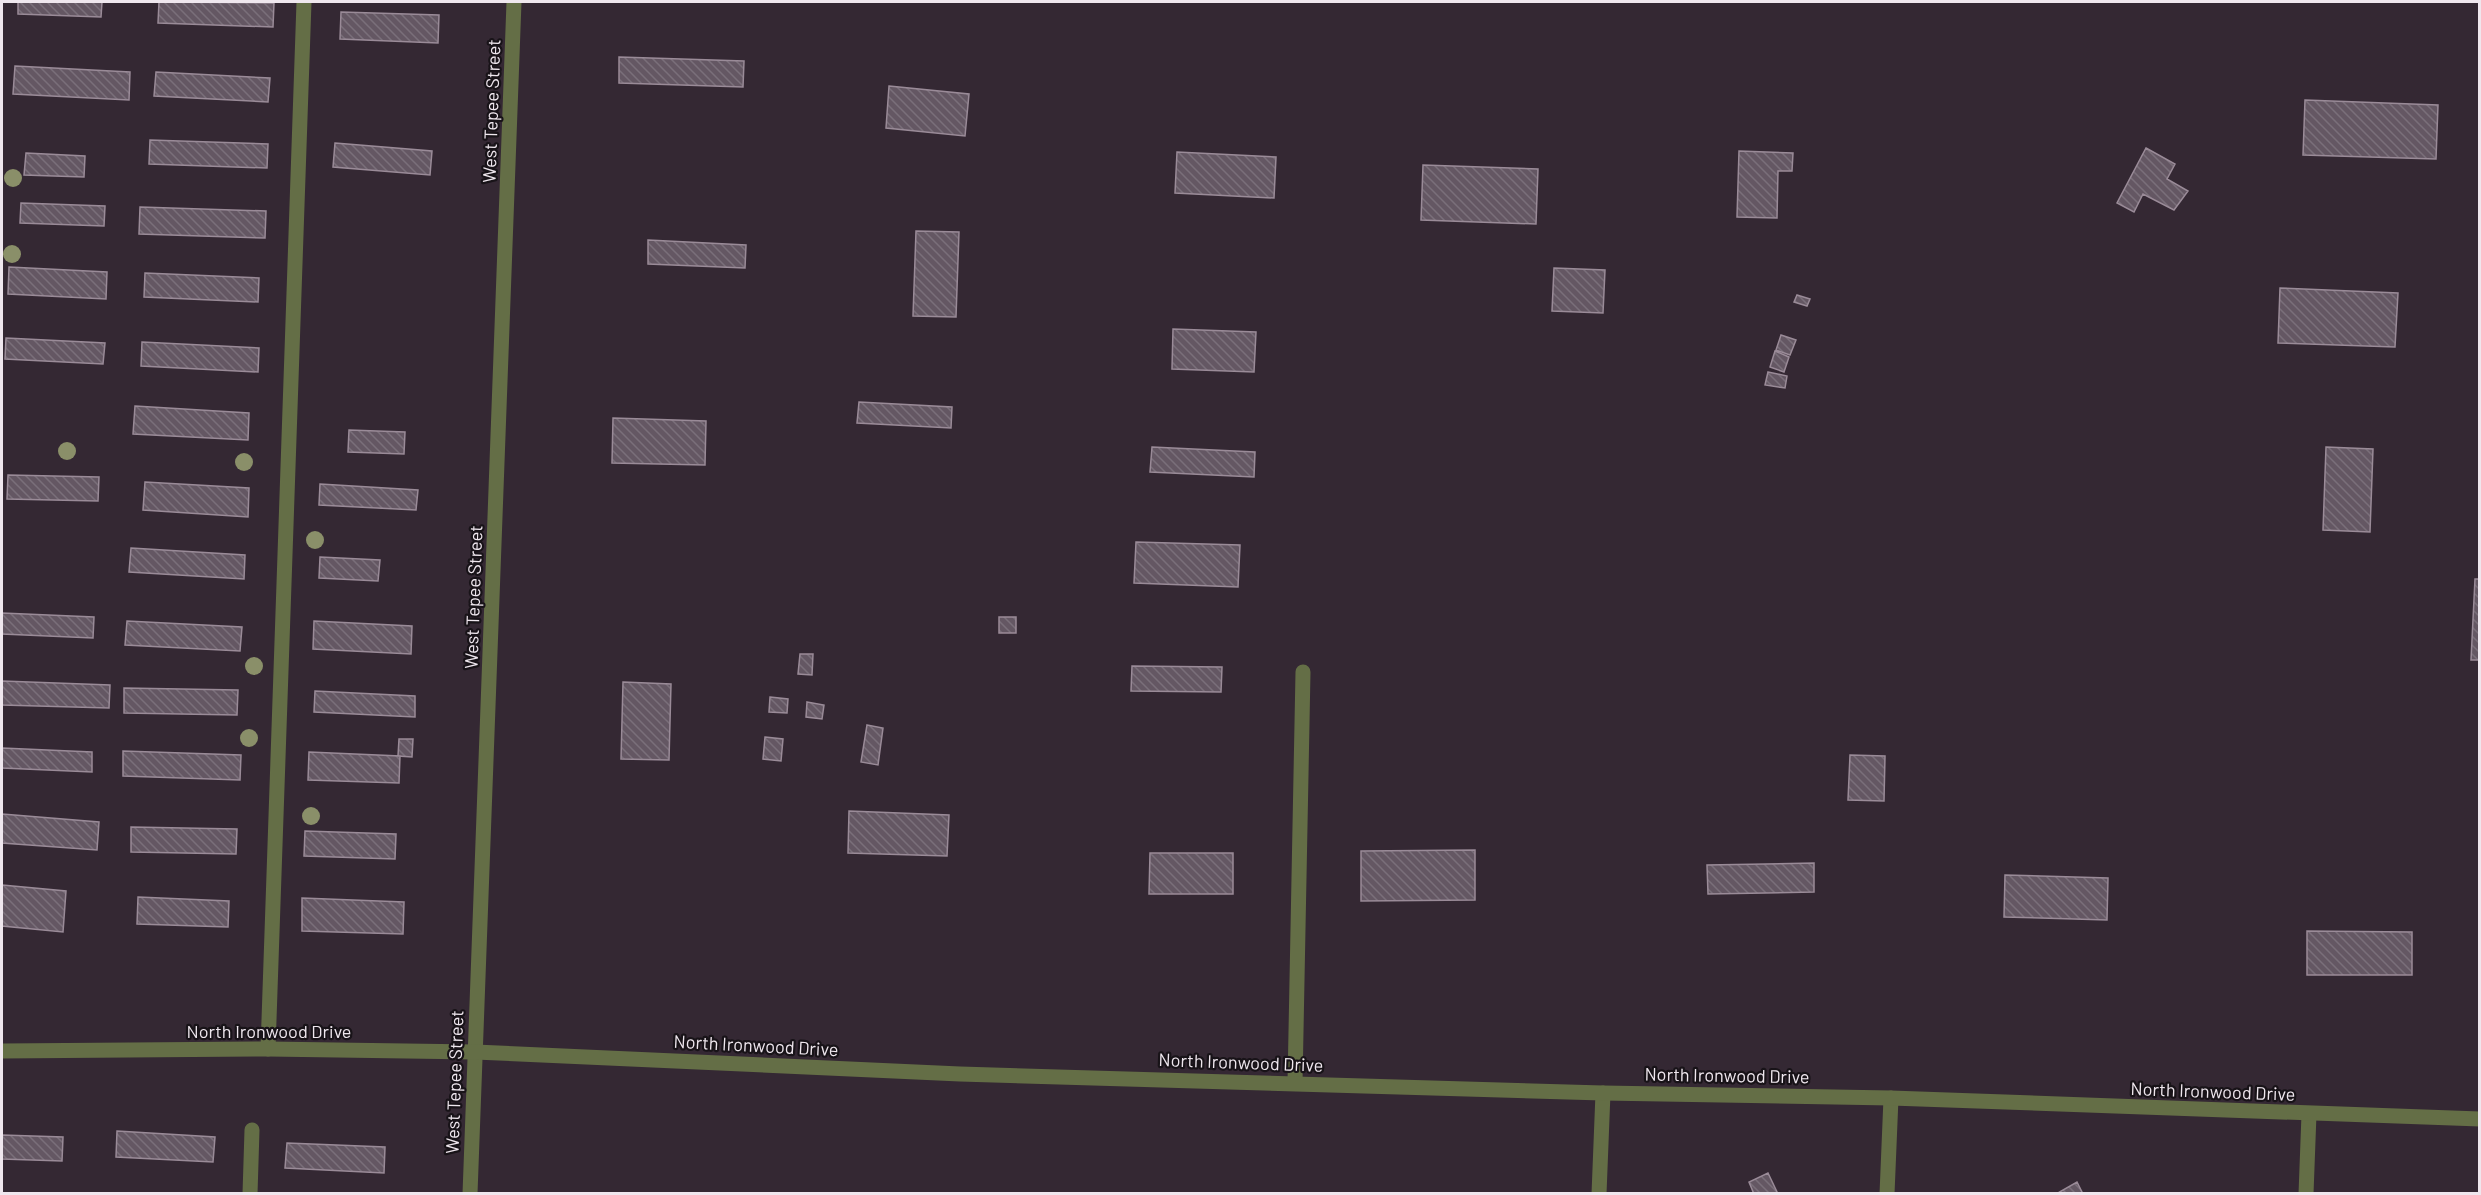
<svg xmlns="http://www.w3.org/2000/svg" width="2481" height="1195" font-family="Barlow,sans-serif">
  <defs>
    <pattern id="building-back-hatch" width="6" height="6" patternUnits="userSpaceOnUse" patternTransform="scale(1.5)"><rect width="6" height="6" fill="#645763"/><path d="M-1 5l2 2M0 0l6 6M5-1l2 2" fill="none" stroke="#7a6f7a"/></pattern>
  </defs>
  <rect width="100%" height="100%" fill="#342833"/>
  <path fill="url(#building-back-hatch)" stroke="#9a8b98" stroke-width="1.5" d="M18 2H102L101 17 18 14Z
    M159 2 274 3 273 27 158 23Z
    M341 12 439 15 438 43 340 39Z
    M619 57 744 61 743 87 619 83Z
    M15 66 130 72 129 100 13 94Z
    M156 72 270 78 268 102 154 96Z
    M889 86 969 94 965 136 886 128Z
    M2305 100 2438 105 2436 159 2303 155Z
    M150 140 268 144 267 168 149 164Z
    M335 143 432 151 430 175 333 167Z
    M2146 148 2175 164 2167 179 2188 191 2174 210 2143 194 2134 212 2117 203Z
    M1739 151 1793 153 1792 171H1778L1777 218 1737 217Z
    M1177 152 1276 157 1274 198 1175 193Z
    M26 153 85 156 84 177 24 175Z
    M1423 165 1538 169 1536 224 1421 220Z
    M21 203 105 206 104 226 20 223Z
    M140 207 266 211 265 238 139 234Z
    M916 231 959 232 956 317 913 316Z
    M648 240 746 245 745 268 648 264Z
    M9 267 107 272 106 299 8 294Z
    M1554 268 1605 270 1603 313 1552 311Z
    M145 273 259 278 258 302 144 297Z
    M2280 288 2398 293 2395 347 2278 343Z
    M1797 295 1810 299 1807 306 1794 302Z
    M1173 329 1256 332 1254 372 1172 369Z
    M1781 335 1796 340 1790 355 1776 350Z
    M6 338 105 343 103 364 5 359Z
    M142 342 259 348 258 372 141 366Z
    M1775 351 1789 357 1784 372 1770 367Z
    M1768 372 1787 376 1785 388 1765 385Z
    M859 402 952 407 951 428 857 423Z
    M135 406 249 413 248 440 133 434Z
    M613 418 706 421 705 465 612 463Z
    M349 430 405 432 404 454 348 452Z
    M1152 447 1255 452 1254 477 1150 472Z
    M2326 447 2373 449 2370 532 2323 530Z
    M8 475 99 477 98 501 7 499Z
    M145 482 249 488 248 517 143 510Z
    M320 484 418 490 416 510 319 505Z
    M1136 542 1240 545 1238 587 1134 583Z
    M131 548 245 555 244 579 129 572Z
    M320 557 380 560 378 581 319 578Z
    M2475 579H2480V660H2471Z
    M2 613 94 617 93 638 2 634Z
    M999 617H1016V633H999Z
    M127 621 242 627 240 651 125 645Z
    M314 621 412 626 411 654 313 649Z
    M800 654H813L812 675 798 674Z
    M1132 666 1222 667 1221 692 1131 691Z
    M2 681 110 685 109 708 2 705Z
    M623 682 671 684 669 760 621 759Z
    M124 688 238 690 237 715 124 713Z
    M315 691 415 696V717L314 712Z
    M770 697 788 699 787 713 769 712Z
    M807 702 824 705 822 719 806 717Z
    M867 725 883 728 878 765 861 762Z
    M765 737 783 739 781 761 763 759Z
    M399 739H413L412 757 398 756Z
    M2 748 92 752V772L2 768Z
    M123 751 241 755 240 780 123 776Z
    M309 752 400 756 399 783 308 780Z
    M1850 755 1885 756 1884 801 1848 800Z
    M849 811 949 815 947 856 848 853Z
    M2 814 99 822 97 850 2 843Z
    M131 827 237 829 236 854 131 852Z
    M305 831 396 834 395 859 304 856Z
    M1475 850V900L1361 901V851Z
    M1150 853H1233V894H1149Z
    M1814 863V892L1708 894 1707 865Z
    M2005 875 2108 878 2107 920 2004 917Z
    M2 885 66 891 63 932 2 926Z
    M138 897 229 901 228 927 137 924Z
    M302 898 404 902 403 934 302 931Z
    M2307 931 2412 932V975H2307Z
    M117 1131 215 1137 213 1162 116 1157Z
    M2 1135 63 1137 62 1161 2 1159Z
    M287 1143 385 1147 384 1173 285 1168Z
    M1768 1173 1778 1194H1754L1749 1182Z
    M2077 1182 2083 1194H2056Z"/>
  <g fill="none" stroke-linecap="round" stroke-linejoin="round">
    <path stroke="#646e46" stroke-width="15" d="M268 1049 304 2
      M1295 1083 1303 672
      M250 1194 252 1130
      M1887 1194 1891 1098
      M2306 1194 2309 1114"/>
    <path stroke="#646e46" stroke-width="15" d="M470 1194 514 2
      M1599 1194 1603 1093"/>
    <path stroke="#646e46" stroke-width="15" d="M2 1051 268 1049 475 1052 960 1074 1603 1093 1891 1098 2480 1119"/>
  </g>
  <g fill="#8a8f69">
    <circle cx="13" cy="178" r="9"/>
    <circle cx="12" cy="254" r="9"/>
    <circle cx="67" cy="451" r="9"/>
    <circle cx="244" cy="462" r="9"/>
    <circle cx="315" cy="540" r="9"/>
    <circle cx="254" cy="666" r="9"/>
    <circle cx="249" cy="738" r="9"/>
    <circle cx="311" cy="816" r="9"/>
  </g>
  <g text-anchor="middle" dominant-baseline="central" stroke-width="4.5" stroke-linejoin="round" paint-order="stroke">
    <g font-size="18" fill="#efe7ee" stroke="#181318">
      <text transform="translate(491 111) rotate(-88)">West Tepee Street</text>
      <text transform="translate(473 597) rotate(-88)">West Tepee Street</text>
      <text x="269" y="1031">North Ironwood Drive</text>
      <text transform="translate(756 1045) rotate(3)">North Ironwood Drive</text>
      <text transform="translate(1241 1062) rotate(2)">North Ironwood Drive</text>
      <text transform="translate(1727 1075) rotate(1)">North Ironwood Drive</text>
      <text transform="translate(454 1082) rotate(-88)">West Tepee Street</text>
      <text transform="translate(2213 1091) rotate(2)">North Ironwood Drive</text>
    </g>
  </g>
  <rect width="2481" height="1195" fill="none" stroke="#efe7ee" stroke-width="6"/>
</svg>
